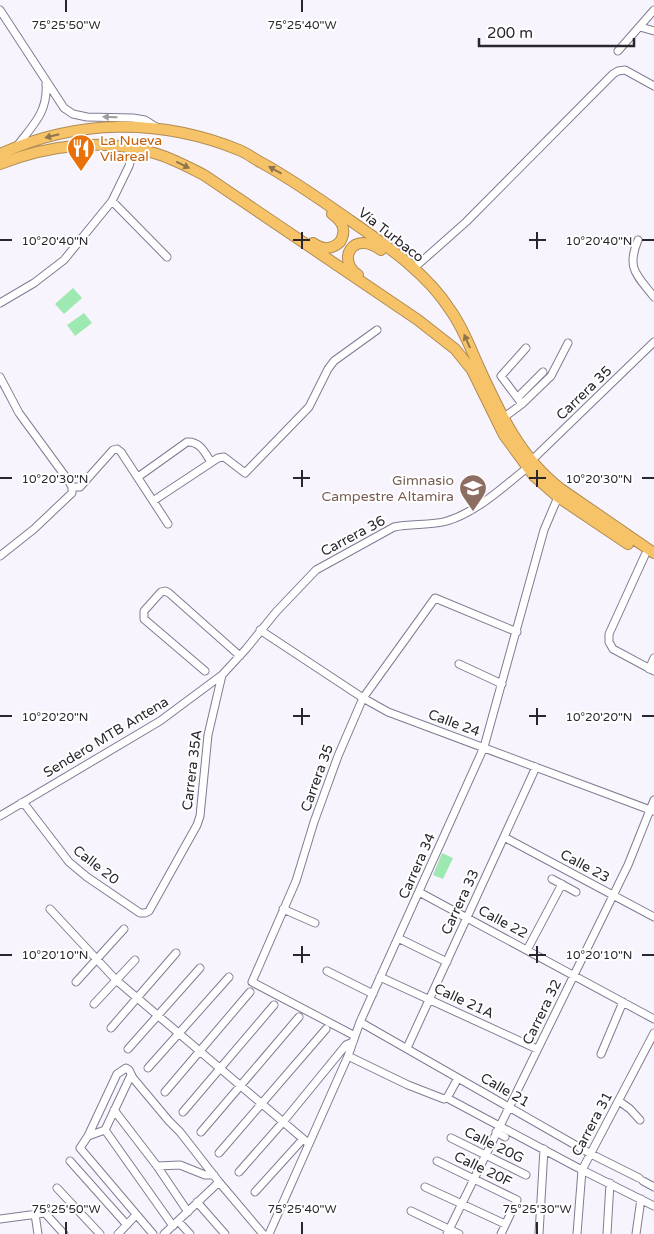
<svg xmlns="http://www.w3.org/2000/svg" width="654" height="1234" font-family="'Varela Round',sans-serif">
  <rect width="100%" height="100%" fill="#f8f4fe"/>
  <path fill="#9ee8b2" d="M73 288 82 298 64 314 55 304Z
    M84 313 92 323 75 336 67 325Z
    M442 853 453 858 443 879 433 875Z"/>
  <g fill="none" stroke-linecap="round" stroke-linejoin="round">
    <g stroke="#837a91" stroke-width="9">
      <path id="minor" d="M0 10 64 108 73 114 87 117 133 118 145 120 156 127
        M640 27 654 31
        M618 51 654 10
        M17 146C33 125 48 112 46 84
        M112 201 167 257
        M638 240C626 269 637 275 654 297
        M413 269 466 222 613 74 618 71 625 70 654 86
        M0 303 34 283 64 260 112 201 129 166 134 149
        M0 377 19 413 68 480 72 487V493L34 529 0 556
        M518 397 543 372
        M522 404 501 376 526 348
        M503 418 522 404 551 376 568 343
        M531 461 654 342
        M138 477 187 442C200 441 205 453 211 462
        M72 487H80L113 450 117 449 121 452 168 524
        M153 501 218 458 224 457 245 473 309 407 328 369 334 361 377 330
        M645 555 609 634V642L613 649 654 671
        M260 630 363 698 388 712 653 811
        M459 664 502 684
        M649 669 654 658
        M205 671 144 619V611L161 592 165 591 169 593 240 656
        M21 803 26 806 69 862 87 877 140 913H145L149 911 197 825 200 816 208 735 222 675
        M0 816 160 721 222 675 246 649 276 612 316 570 394 527C411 523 431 526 447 521 477 512 503 487 527 468
        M504 837 654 917
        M552 879 576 892
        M419 892 654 1019
        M50 909 116 980 308 1143
        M283 909 315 923
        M398 938 447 962
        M527 950 562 884
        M327 971 373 994
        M380 977 537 1049
        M76 982 124 929
        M94 1004 135 960
        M360 1022 591 1154 639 1178
        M111 1028 176 953
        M355 1036 252 982 296 881 314 822 338 756 363 698 435 598 517 632
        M407 1048 536 767
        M128 1049 200 968
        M601 1054 623 1002
        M348 1056 408 1085 444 1099 447 1098 458 1078
        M148 1068 229 977
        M131 1075 105 1130 88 1136 80 1148 153 1234
        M165 1092 250 992
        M447 1098 582 1170 654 1206
        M619 1101 630 1109 640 1120
        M114 1110 157 1166 188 1212
        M183 1112 274 1005
        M105 1130 173 1226
        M201 1132 299 1017
        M496 1132 505 1137
        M88 1136 117 1074 126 1068 129 1070 133 1078 169 1121 180 1132 219 1182 263 1234
        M451 1138 526 1175
        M219 1153 326 1029
        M70 1161 127 1225
        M437 1161 517 1200 501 1234
        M157 1166 180 1165 205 1175H214
        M239 1172 283 1122 346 1045 353 1042
        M643 1181 654 1187
        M425 1187 505 1224
        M57 1188 100 1234
        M255 1192 303 1139
        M197 1202 225 1234
        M411 1211 459 1234
        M35 1214 38 1234
        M0 1219 45 1213 64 1234
        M178 1221 190 1234
        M118 1234 136 1215
        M164 1234 219 1182
        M269 1234 348 1056 360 1022 484 747 544 530 558 497
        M447 1234 628 865 654 800
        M539 1234 544 1149
        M577 1234 582 1170 654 1033
        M607 1234 610 1183
        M636 1234 641 1199"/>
    </g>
    <g stroke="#af8c54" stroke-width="12">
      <path id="highway" d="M0 154C77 119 160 118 239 150 247 153 254 159 262 163 293 180 321 200 351 221 387 246 427 273 451 311 463 328 470 347 478 365 499 411 520 458 561 489L654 553
        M0 164C48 145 104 138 154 153 172 158 188 167 204 175L418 320 455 349 472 370 504 435 534 476 558 497 628 544
        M313 243C323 250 331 250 340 242 347 230 343 222 332 214
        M358 275C336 260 353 229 381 250"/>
    </g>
    <use href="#minor" stroke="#fff" stroke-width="7"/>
    <use href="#highway" stroke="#f6c368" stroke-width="10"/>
  </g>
  <defs><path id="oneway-solid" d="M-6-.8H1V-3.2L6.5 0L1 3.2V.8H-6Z" transform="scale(1.25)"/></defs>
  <use fill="#9f9da1" href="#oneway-solid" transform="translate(110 117) rotate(-178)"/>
  <g fill="#90744c">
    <use href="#oneway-solid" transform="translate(52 136) rotate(166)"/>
    <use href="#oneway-solid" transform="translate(183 165) rotate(26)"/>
    <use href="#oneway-solid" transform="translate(275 170) rotate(-151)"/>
    <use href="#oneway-solid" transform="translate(467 341) rotate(-114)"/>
  </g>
  <path fill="none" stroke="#2a262f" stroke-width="2" d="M66 0V12M302 0V12M302 232V249M537 232V249M0 240H12M293 240H310M529 240H546M642 240H654M302 470V487M537 470V487M0 478H12M293 478H310M529 478H546M642 478H654M302 708V725M537 708V725M0 716H12M293 716H310M529 716H546M642 716H654M302 946V963M537 946V963M0 955H12M293 955H310M529 955H546M642 955H654M66 1222V1234M302 1222V1234M537 1222V1234"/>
  <defs>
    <g id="restaurant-pin" transform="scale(1.4375)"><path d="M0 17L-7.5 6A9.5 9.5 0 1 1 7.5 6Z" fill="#e8710a" stroke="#fff"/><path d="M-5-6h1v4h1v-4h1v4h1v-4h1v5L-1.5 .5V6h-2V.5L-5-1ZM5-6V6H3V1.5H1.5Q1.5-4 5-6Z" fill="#fff"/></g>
    <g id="school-pin" transform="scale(1.4375)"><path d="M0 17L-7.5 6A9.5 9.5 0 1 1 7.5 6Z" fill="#8d6e63" stroke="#fff"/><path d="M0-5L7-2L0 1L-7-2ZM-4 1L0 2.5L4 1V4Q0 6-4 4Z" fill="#fff"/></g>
  </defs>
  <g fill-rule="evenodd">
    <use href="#restaurant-pin" x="81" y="148"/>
    <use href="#school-pin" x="473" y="488"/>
  </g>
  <g text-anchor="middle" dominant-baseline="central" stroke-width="4" stroke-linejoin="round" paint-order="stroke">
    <g font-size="14" fill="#c56008" stroke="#fff" text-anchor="start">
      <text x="100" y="140">La Nueva<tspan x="100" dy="16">Vilareal</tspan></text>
    </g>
    <g font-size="14" fill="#2a262f" stroke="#fff">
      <text transform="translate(391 235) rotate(38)">Vía Turbaco</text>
      <text transform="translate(584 393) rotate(-44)">Carrera 35</text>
      <text transform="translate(353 536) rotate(-28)">Carrera 36</text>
      <text transform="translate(454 723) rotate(20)">Calle 24</text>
      <text transform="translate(106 737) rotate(-31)">Sendero MTB Antena</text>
      <text transform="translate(192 770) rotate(-83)">Carrera 35A</text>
      <text transform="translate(317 778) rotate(-70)">Carrera 35</text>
      <text transform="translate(96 865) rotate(38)">Calle 20</text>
      <text transform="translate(417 866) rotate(-66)">Carrera 34</text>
      <text transform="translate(585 866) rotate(28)">Calle 23</text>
      <text transform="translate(460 902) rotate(-65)">Carrera 33</text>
      <text transform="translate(503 922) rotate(28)">Calle 22</text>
      <text transform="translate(464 1001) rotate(25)">Calle 21A</text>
      <text transform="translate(542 1012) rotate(-64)">Carrera 32</text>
      <text transform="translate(505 1090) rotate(30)">Calle 21</text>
      <text transform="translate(592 1124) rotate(-62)">Carrera 31</text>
      <text transform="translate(494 1145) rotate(26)">Calle 20G</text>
      <text transform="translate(483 1169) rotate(26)">Calle 20F</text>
    </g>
    <g font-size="14" fill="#785e54" stroke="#fff" text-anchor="end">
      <text x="454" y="480">Gimnasio<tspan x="454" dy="16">Campestre Altamira</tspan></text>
    </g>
  </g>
  <g font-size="12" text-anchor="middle" fill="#2a262f" stroke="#fff" stroke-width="4" stroke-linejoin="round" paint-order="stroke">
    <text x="66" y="29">75°25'50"W</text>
    <text x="302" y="29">75°25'40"W</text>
    <text x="55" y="245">10°20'40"N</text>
    <text x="599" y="245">10°20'40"N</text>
    <text x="55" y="483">10°20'30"N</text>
    <text x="599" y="483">10°20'30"N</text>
    <text x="55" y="721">10°20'20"N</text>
    <text x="599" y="721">10°20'20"N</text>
    <text x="55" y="959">10°20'10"N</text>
    <text x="599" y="959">10°20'10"N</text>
    <text x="66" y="1213">75°25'50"W</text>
    <text x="302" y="1213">75°25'40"W</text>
    <text x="537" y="1213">75°25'30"W</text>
  </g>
  <path d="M479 38v8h155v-8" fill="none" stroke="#2a262f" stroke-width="2.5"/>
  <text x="487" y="38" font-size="15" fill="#2a262f" stroke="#ffffff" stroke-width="4" paint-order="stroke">200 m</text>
</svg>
